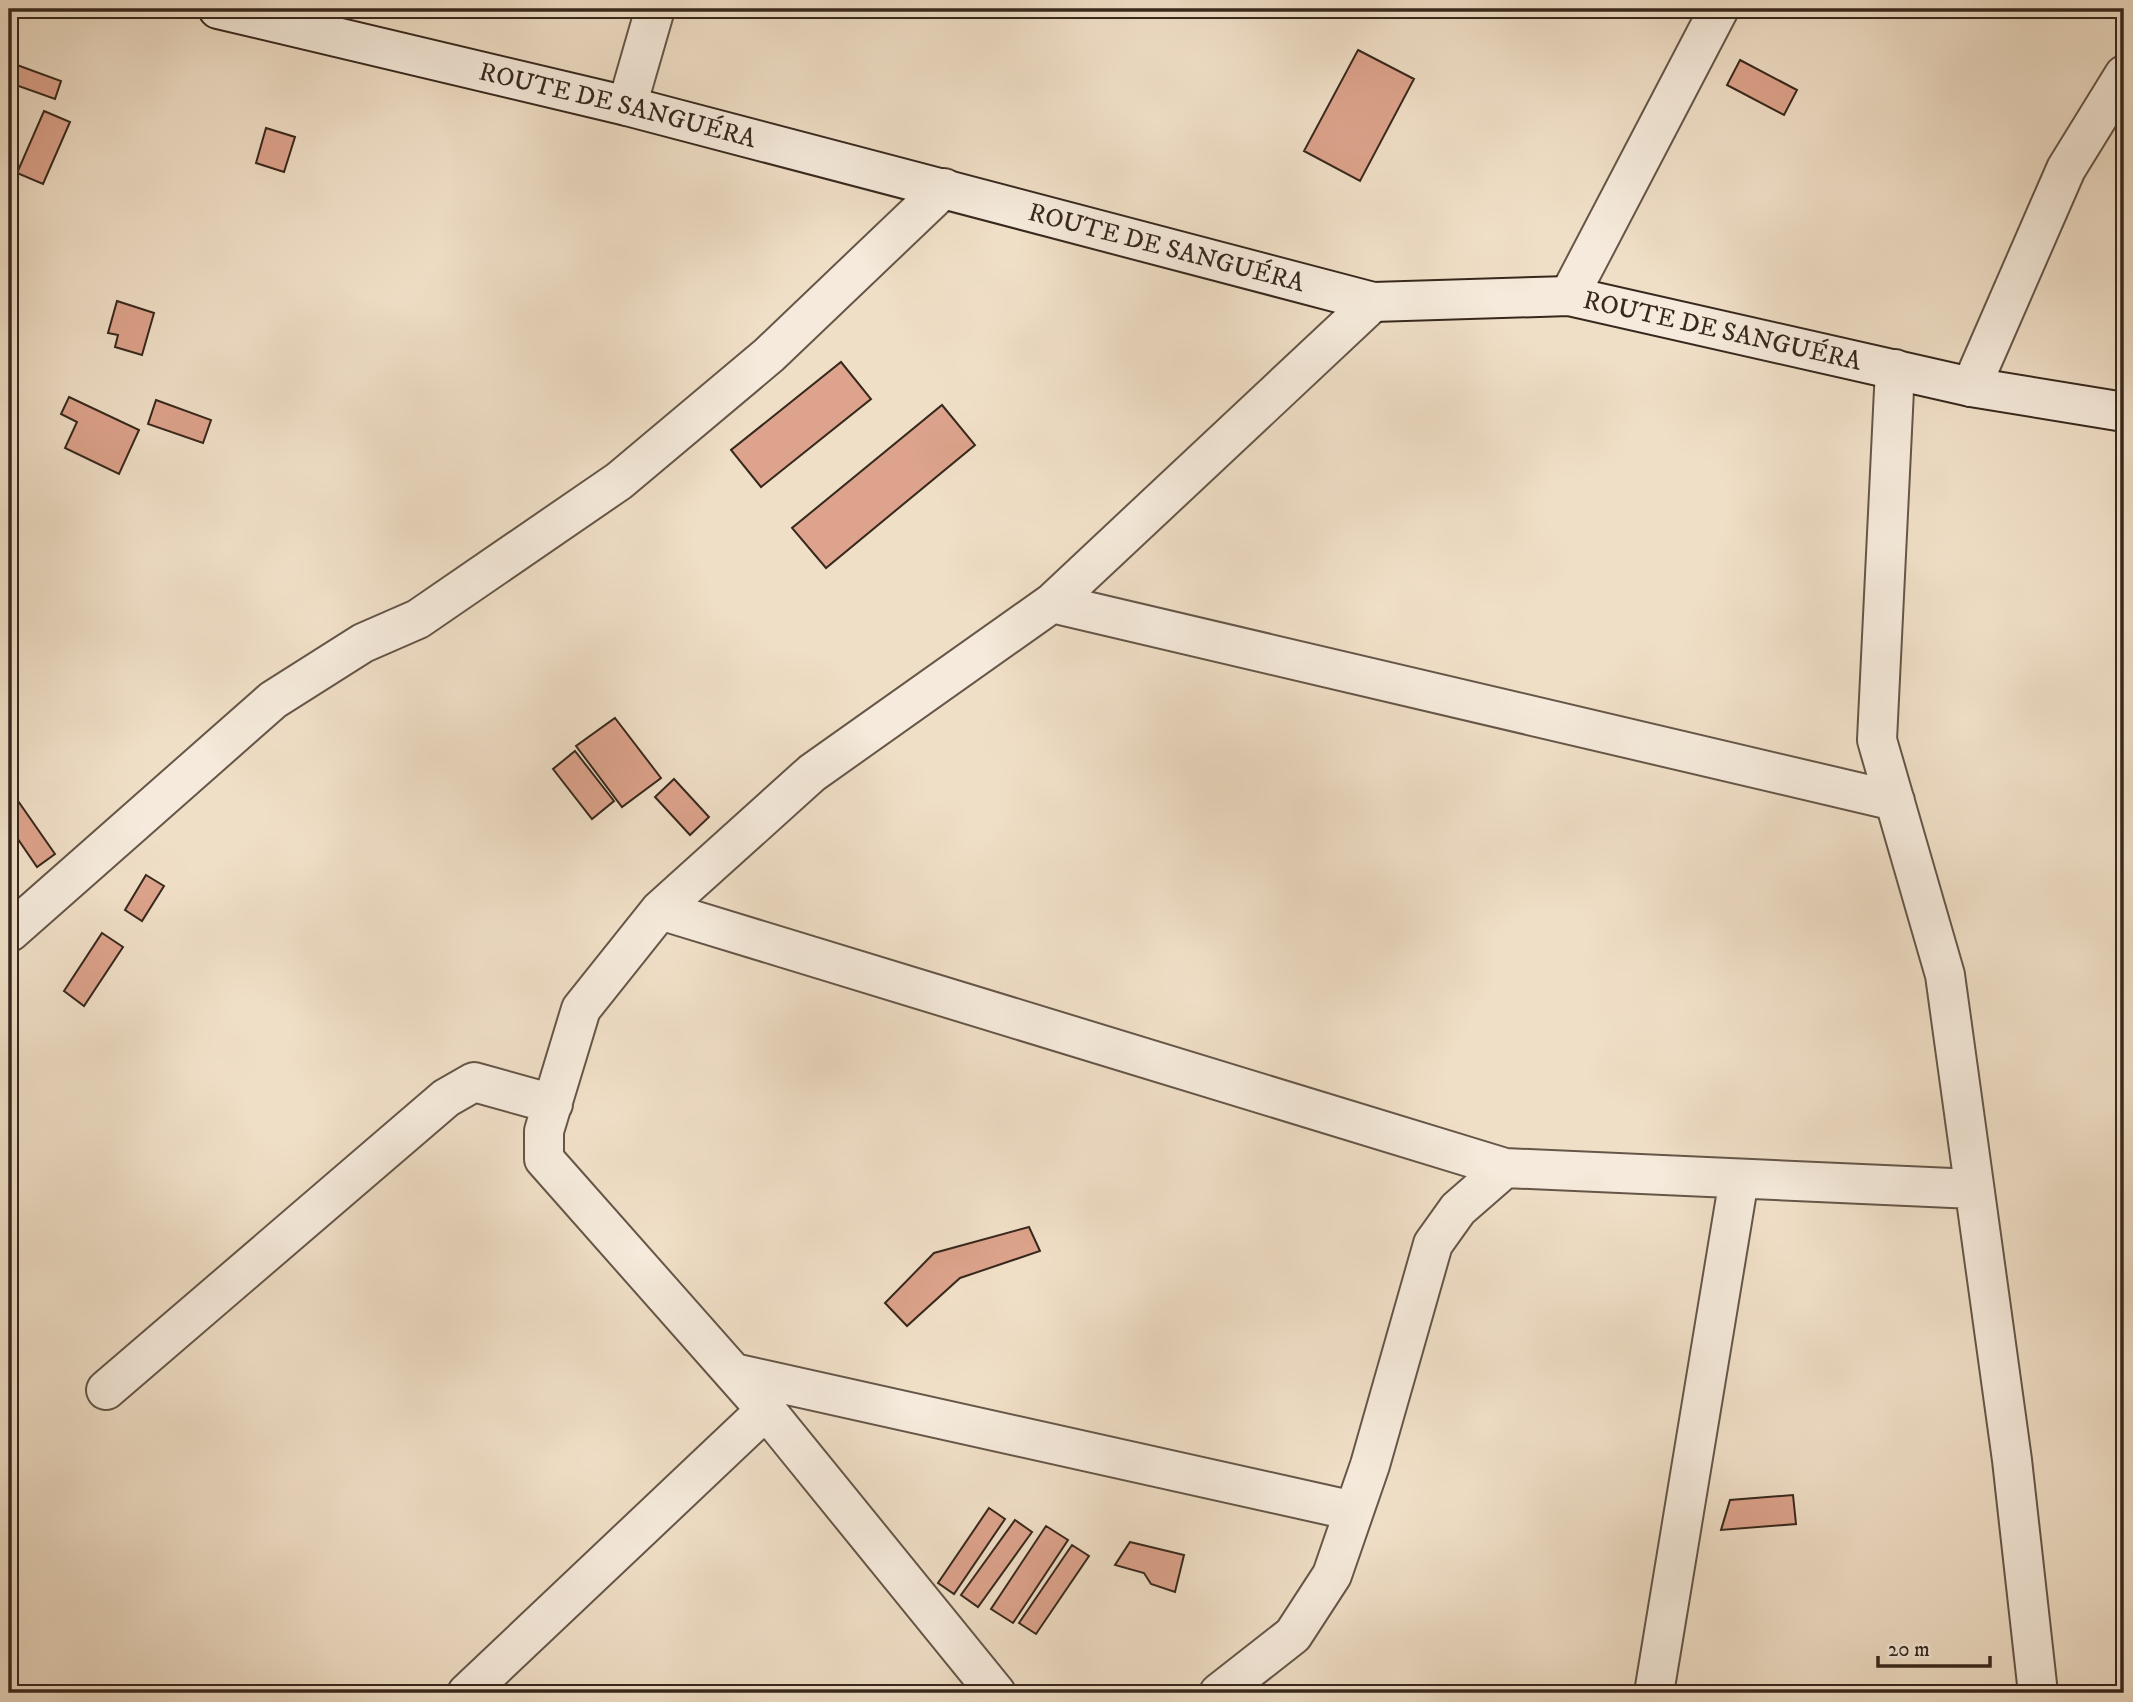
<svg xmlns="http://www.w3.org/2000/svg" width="2133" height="1702" font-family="'IM FELL DW Pica',serif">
  <rect width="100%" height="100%" fill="#f0dfc7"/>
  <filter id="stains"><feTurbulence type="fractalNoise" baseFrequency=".00286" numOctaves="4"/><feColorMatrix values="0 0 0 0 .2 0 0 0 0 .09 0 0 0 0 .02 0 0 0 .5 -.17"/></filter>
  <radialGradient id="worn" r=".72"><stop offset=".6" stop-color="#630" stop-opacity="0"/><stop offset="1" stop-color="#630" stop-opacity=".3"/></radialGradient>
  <path fill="#dda38c" stroke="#37281d" stroke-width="2" d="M1358 50 1414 79 1360 181 1304 151Z
    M1740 60 1797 90 1784 115 1727 85Z
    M17 65 61 81 55 99 10 83Z
    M44 111 70 122 43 184 17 173Z
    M266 128 295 137 284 172 256 163Z
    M117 301 154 313 142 355 115 347 118 335 108 333Z
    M841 362 871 399 761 487 731 450Z
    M69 397 139 430 119 474 65 448 77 422 61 414Z
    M156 400 211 420 203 443 148 424Z
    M942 405 975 445 826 568 792 528Z
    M615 718 661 778 622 807 576 746Z
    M575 751 614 801 592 819 553 769Z
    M674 779 709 817 690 835 655 797Z
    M9 788 55 854 37 867 9 826Z
    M146 875 164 886 142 921 125 910Z
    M102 933 123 947 84 1006 64 991Z
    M1029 1227 1040 1251 960 1278 907 1326 885 1303 934 1253Z
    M1793 1495 1796 1524 1721 1530 1730 1500Z
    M989 1508 1005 1519 954 1594 938 1583Z
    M1015 1520 1032 1532 978 1607 961 1595Z
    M1046 1526 1068 1540 1013 1623 991 1609Z
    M1130 1542 1184 1555 1175 1592 1151 1584 1144 1573 1115 1565Z
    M1072 1545 1089 1556 1036 1634 1019 1623Z"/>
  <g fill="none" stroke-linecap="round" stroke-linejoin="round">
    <g stroke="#655648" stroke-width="42">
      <path id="street" d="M627 106 655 9
        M1569 296 1719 9
        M1895 369 1877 740 1945 975 2012 1460 2038 1693
        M1971 387 2066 169 2124 75
        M1052 603 1895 801
        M660 910 1505 1168 1974 1189
        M10 932 273 700 363 643 418 619 619 481 769 355 944 188
        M734 1373 1354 1511
        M106 1390 446 1098 474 1082 553 1104
        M467 1693 766 1410
        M996 1693 766 1410 544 1159V1131L581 1009 660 910 812 773 1052 603 1373 302
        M1219 1693 1293 1635 1332 1575 1370 1465 1433 1244 1458 1209 1505 1168
        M1654 1693 1739 1179"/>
    </g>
    <g stroke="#37281d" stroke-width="42">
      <g id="secondary">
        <path id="s1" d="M218 9 627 106 1373 302 1569 296 1971 387 2124 412"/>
      </g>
    </g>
    <use href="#street" stroke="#f5eadb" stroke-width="38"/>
    <use href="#secondary" stroke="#f5eadb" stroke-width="38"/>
  </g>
  <g text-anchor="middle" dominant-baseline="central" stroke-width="6" stroke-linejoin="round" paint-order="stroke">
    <g font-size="26" fill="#37281d" stroke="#f5eadb">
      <text stroke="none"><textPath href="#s1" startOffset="411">ROUTE DE SANGUÉRA</textPath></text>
      <text stroke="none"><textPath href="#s1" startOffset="978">ROUTE DE SANGUÉRA</textPath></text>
      <text stroke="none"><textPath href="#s1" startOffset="1545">ROUTE DE SANGUÉRA</textPath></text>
    </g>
  </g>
  <rect width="2133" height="1702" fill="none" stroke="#f0dfc7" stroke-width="35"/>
  <rect x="10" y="10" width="2112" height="1681" fill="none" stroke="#37281d" stroke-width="3.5"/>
  <rect x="18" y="18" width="2098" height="1667" fill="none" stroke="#37281d" stroke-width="2"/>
  <path d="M1878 1656v10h112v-10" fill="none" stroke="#37281d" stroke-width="3.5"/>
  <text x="1888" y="1656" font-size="21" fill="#37281d" stroke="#f5eadb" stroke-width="5" paint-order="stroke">20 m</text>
  <rect width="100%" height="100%" filter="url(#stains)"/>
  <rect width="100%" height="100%" fill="url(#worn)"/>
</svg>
